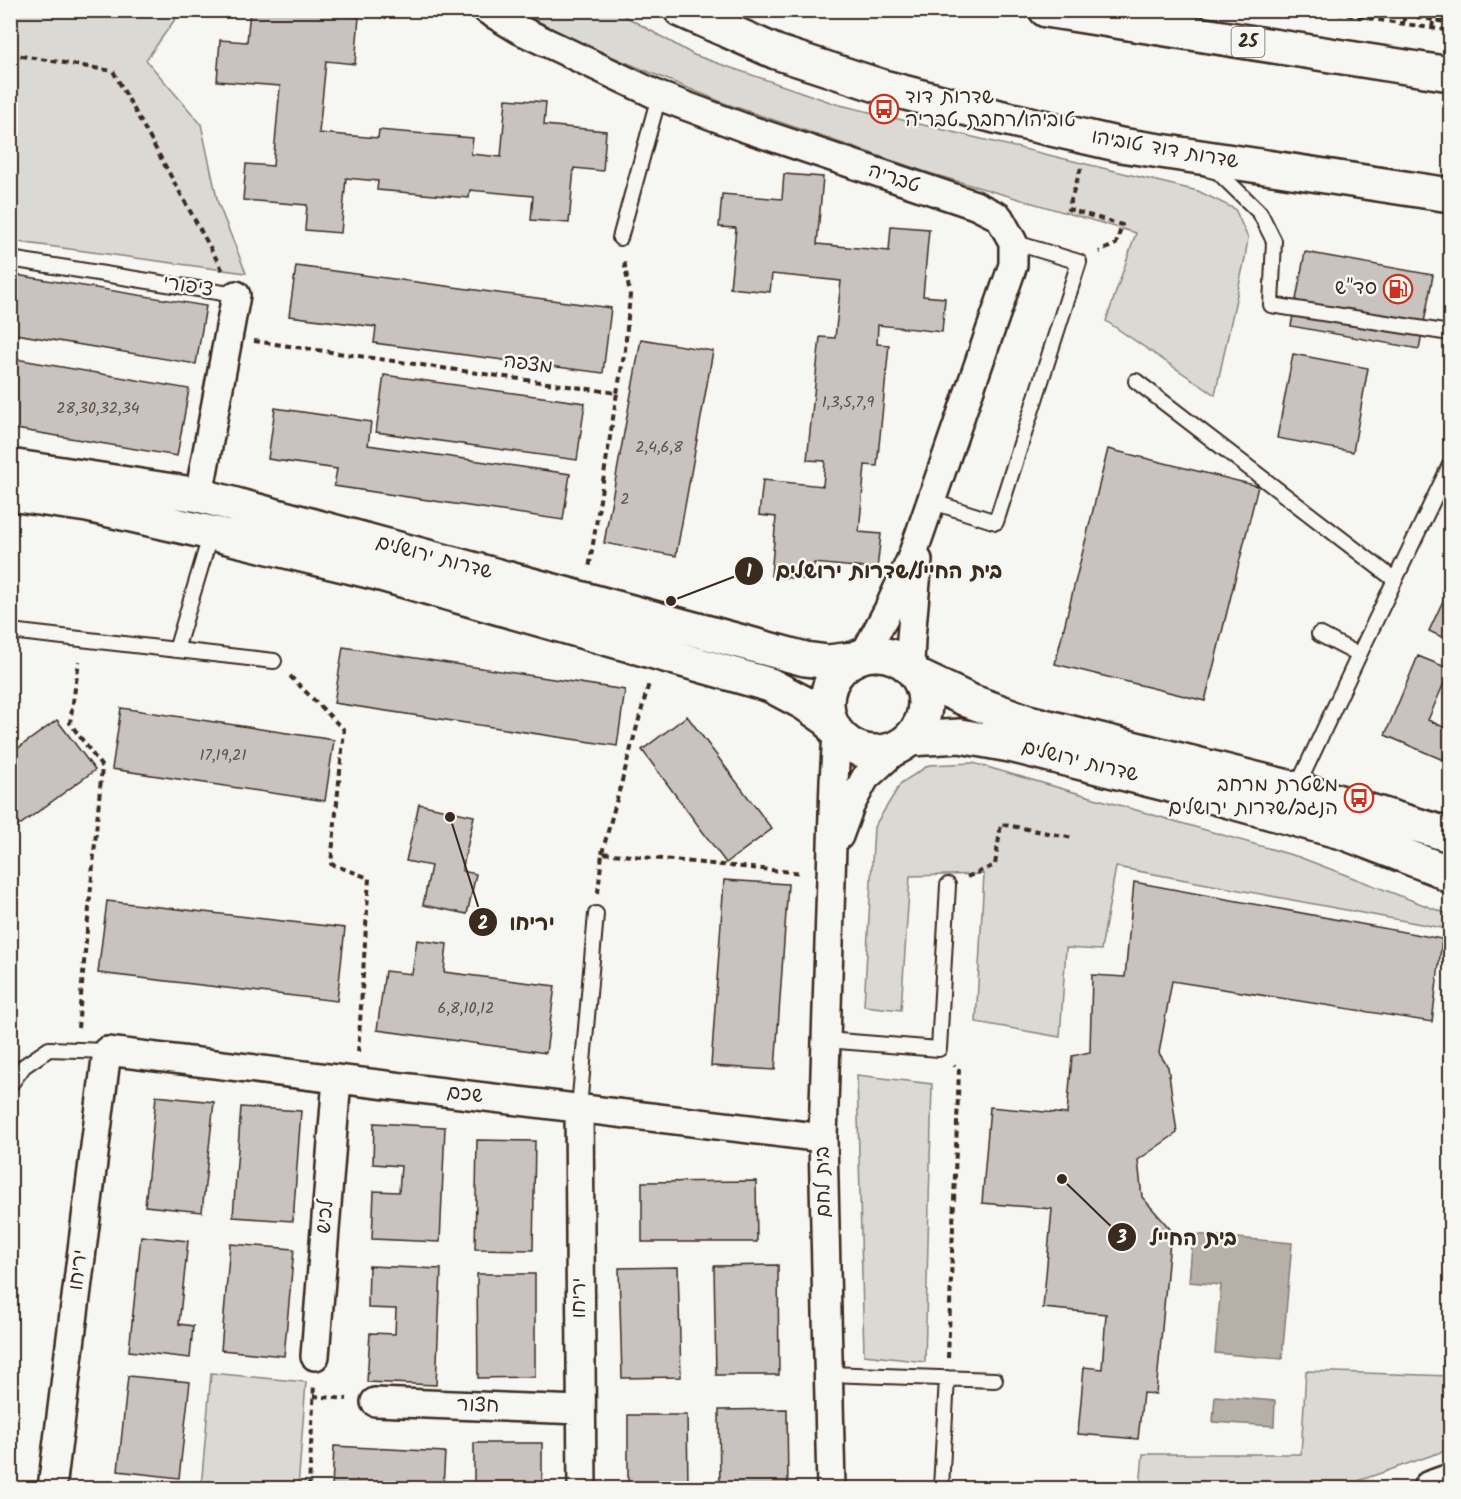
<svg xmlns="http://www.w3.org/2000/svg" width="1461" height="1499" font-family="Kalam,'Playpen Sans Hebrew',sans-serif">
  <rect width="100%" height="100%" fill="#f6f6f2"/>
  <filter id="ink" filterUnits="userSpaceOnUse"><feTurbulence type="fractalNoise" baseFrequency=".0167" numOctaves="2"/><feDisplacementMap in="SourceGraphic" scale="12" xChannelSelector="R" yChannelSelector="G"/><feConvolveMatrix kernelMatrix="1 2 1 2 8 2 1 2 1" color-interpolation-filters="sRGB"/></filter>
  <g filter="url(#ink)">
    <path fill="#dad9d3" stroke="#8a8278" stroke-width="1.5" d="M11 10 181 11 146 60 201 124 218 203 246 273 11 241Z
      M520 11H616L694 55 836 104 1198 191 1235 209 1248 238 1245 258 1215 395 1106 321 1136 233 929 173 724 103 574 41Z
      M973 763 1299 857 1445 913 1448 929 1116 867 1101 950 1066 948 1060 1037 976 1022 984 874 910 876 901 1010 864 1006 874 827 901 783 929 765Z
      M857 1075 932 1084 925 1362 864 1355Z
      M1306 1371 1450 1376V1449L1338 1488H1140L1143 1454H1301Z
      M211 1373 306 1382 298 1488H201Z"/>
    <path fill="#b6b0a9" stroke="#857a71" stroke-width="1.5" d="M1193 1234 1292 1243 1282 1359 1215 1353 1221 1285 1189 1282Z
      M1215 1396 1275 1401 1274 1426 1213 1422Z"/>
    <path fill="#c8c3be" stroke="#3b2a1e" stroke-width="1.5" d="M250 10H296L359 17 355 64 326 61 319 133 378 138 379 130 473 138 471 154 501 157 506 99 546 102 544 125 606 131 603 171 574 168 569 223 531 220 533 196 470 190 469 198 377 190 378 181 346 178 341 233 305 230 307 205 243 200 246 164 273 166 280 86 217 81 220 40 247 42Z
      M784 174 823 177 817 244 889 251 891 226 929 229 923 296 945 298 942 332 878 325 877 344 889 345 877 466 865 465 859 532 881 534 877 569 814 563 812 580 771 576 776 517 759 515 763 480 823 486 825 461 807 460 820 337 835 338 841 281 772 274 770 292 730 288 736 228 719 227 722 194 782 199Z
      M1305 252 1433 275 1419 349 1291 326Z
      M296 266 611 308 603 373 374 343 376 327 289 316Z
      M10 274 206 306 196 364 10 333Z
      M641 339 713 351 676 556 604 543Z
      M1293 354 1368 368 1353 452 1277 438Z
      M10 358 189 389 177 456 10 428Z
      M384 375 585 403 577 460 376 432Z
      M275 408 371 422 368 445 570 474 563 520 334 486 337 469 268 459Z
      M1108 449 1258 486 1205 701 1055 664Z
      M1447 592 1450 594V641L1429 631Z
      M343 647 625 690 617 746 334 703Z
      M1418 656 1450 669 1428 720 1450 730V741L1443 760 1385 735Z
      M121 708 334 740 325 801 112 769Z
      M687 716 772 829 726 863 642 750Z
      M57 720 95 770 10 832V754Z
      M419 804 474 816 462 871 476 874 467 914 423 905 431 866 406 861Z
      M724 880 788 884 775 1070 711 1066Z
      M1134 882 1442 939 1432 1022 1172 981 1159 1053 1168 1067 1177 1133 1138 1160 1142 1197 1171 1230 1156 1394 1143 1393 1138 1439 1078 1434 1084 1367 1102 1369 1106 1314 1043 1308 1052 1209 982 1203 990 1107 1067 1114 1072 1056 1090 1052 1092 975 1125 977Z
      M107 901 345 928 337 1001 98 973Z
      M417 940 447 944 444 972 555 986 546 1053 377 1030 385 971 412 974Z
      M156 1096 214 1102 202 1212 145 1206Z
      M241 1107 301 1111 293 1221 233 1217Z
      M374 1123 445 1127 440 1242 372 1239 374 1191 399 1192 401 1166 373 1164Z
      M477 1140 535 1141 533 1250 475 1249Z
      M756 1181 757 1242H642V1182Z
      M141 1236 188 1241 179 1324 193 1326 190 1358 129 1351Z
      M230 1244 294 1249 284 1356 221 1350Z
      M778 1265 779 1375H716L714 1266Z
      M369 1266 441 1269 436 1385 367 1382 370 1333 395 1334 396 1309 368 1308Z
      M678 1267 681 1377 622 1378 619 1268Z
      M477 1274H535V1377L478 1378Z
      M128 1376 190 1382 179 1478 118 1471Z
      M787 1409 788 1488H720L719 1410Z
      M628 1415H687L688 1488H628Z
      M474 1443H542V1488H474Z
      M334 1446 445 1452 443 1488H332Z"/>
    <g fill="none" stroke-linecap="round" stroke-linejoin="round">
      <g stroke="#3b2a1e" stroke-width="18">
        <path id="service" d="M1210 170 1218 172 1260 213 1274 241 1271 305 1450 333
          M620 238 659 96
          M10 259 236 295
          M1136 381 1395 580
          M930 501 996 522 1079 262 1013 242
          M10 631 274 661
          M1319 634 1359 655
          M176 650 211 533
          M1296 789 1359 655 1450 465
          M826 1040 939 1049 948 885
          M10 1085 24 1066 49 1049 107 1051
          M579 1108 596 914
          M828 1374 995 1380
          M941 1488 947 1378"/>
      </g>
      <g stroke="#3b2a1e" stroke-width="32">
        <path id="minor" d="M487 10 520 30 659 96 745 128 975 205 999 217 1013 242V265L911 559 888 610 864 655
          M199 495 236 295
          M910 666 911 638 918 560
          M839 836 850 806 865 778 899 747
          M579 1108 582 1488
          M315 1356 337 1079
          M375 1402 581 1410
          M52 1488 107 1051 823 1138
          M831 1488 823 1138 834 781 837 733"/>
      </g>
      <g stroke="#3b2a1e" stroke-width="38">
        <path id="tertiary" d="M10 466 199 495 805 659 828 662 853 659
          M10 494 87 505 211 533 377 573 770 685 804 703 830 721
          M827 703a49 49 0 1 1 98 0a49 49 0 1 1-98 0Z
          M919 677 970 701 1028 722 1296 789 1450 835
          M910 739 960 736 1010 745 1182 788 1345 833 1439 869 1450 876"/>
      </g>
      <g stroke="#3b2a1e" stroke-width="38">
        <path id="secondary" d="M1430 1488 1450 1481"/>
      </g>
      <g stroke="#3b2a1e" stroke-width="38">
        <path id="trunk" d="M681 10 776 52 883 87 999 117 1121 145 1450 195
          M1046 10 1450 74"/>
      </g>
      <path stroke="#3b2a1e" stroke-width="4" stroke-dasharray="6 4.5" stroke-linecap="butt" d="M1316 10 1450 31
        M1403 24 1405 15 1450 23
        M1432 28 1435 10
        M10 54 113 71 223 271
        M1081 168 1068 209 1122 225 1116 244 1099 252
        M254 341 617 393 589 569
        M617 393 625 350 630 295 624 260
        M290 676 344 730 331 864 369 878 358 1054
        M602 853 649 683
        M967 877 995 865 1001 824 1073 838
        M598 893 602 853 802 873
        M78 1028 102 767 70 723 79 661
        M948 1358 959 1070 954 1065
        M313 1396 347 1399
        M309 1488 314 1384"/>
      <use href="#service" stroke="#f6f6f2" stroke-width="14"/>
      <use href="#minor" stroke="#f6f6f2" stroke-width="27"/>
      <use href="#tertiary" stroke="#f6f6f2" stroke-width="33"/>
      <use href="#secondary" stroke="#f6f6f2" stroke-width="33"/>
      <use href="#trunk" stroke="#f6f6f2" stroke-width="33"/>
    </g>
  </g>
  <defs>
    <g id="bus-ring" transform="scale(1.5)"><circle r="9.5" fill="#f6f6f2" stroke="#c8321e" stroke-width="1.5"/><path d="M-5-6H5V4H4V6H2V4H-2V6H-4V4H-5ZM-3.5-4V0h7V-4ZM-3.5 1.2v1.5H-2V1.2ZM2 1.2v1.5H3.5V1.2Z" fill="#c8321e"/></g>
    <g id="fuel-ring" transform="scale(1.5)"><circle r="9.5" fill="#f6f6f2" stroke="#c8321e" stroke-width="1.5"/><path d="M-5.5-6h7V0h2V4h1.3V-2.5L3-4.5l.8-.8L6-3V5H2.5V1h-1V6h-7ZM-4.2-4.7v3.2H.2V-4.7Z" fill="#c8321e"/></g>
  </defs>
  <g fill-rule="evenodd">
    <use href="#bus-ring" x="884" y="109"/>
    <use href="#fuel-ring" x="1398" y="289"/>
    <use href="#bus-ring" x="1359" y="798"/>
  </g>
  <g text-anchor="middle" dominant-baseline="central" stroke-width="5" stroke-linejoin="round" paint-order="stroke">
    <g font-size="16" fill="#5e5046">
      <text x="848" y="402">1,3,5,7,9</text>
      <text x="98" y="408">28,30,32,34</text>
      <text x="659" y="447">2,4,6,8</text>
      <text x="625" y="499">2</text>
      <text x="223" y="755">17,19,21</text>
      <text x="466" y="1008">6,8,10,12</text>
    </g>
    <rect fill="#f6f6f2" stroke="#73675e" stroke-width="1.5" x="1231.5" y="27" width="33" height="30" rx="4.5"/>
    <g font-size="18" font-weight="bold" fill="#3b2a1e">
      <text x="1248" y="42">25</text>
    </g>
    <g font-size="20" fill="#3b2a1e" stroke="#f6f6f2" text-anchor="end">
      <text x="905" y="98" text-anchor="start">שדרות דוד<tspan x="905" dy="23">טוביהו/רחבת טבריה</tspan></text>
      <text x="1377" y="289">סד"ש</text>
      <text x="1338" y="786">משטרת מרחב<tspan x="1338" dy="23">הנגב/שדרות ירושלים</tspan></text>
    </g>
    <g font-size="20" fill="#3b2a1e" stroke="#f6f6f2">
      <text transform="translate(1165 150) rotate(10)">שדרות דוד טוביהו</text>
      <text transform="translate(894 179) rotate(19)">טבריה</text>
      <text transform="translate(188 287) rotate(9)">ציפורי</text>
      <text transform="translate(528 365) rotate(8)">מצפה</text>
      <text transform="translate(434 558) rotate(15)">שדרות ירושלים</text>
      <text transform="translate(1080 762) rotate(14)">שדרות ירושלים</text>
      <text transform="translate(465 1095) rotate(7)">שכם</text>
      <text transform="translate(824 1182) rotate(-91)">בית לחם</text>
      <text transform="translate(326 1217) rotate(-85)">לכיש</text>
      <text transform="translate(79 1270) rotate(-83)">יריחו</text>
      <text transform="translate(580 1298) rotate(-90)">יריחו</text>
      <text transform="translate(478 1406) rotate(2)">חצור</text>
    </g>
  </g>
  <path fill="none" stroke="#3b2a1e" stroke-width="2" d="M671 601L749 571M450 817L483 922M1062 1179L1122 1237"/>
  <g fill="#3b2a1e" stroke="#f6f6f2" stroke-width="2">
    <circle cx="671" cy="601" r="6"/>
    <circle cx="450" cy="817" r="6"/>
    <circle cx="1062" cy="1179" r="6"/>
    <circle cx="749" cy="571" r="15"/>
    <circle cx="483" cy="922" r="15"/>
    <circle cx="1122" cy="1237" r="15"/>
  </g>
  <g font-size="18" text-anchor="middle" font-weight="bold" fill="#fff">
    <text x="749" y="577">1</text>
    <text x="483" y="929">2</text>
    <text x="1122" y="1243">3</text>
  </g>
  <g font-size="21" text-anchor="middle" font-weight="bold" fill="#3b2a1e" stroke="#f6f6f2" stroke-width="5" stroke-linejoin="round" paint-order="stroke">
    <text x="889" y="578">בית החייל/שדרות ירושלים</text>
    <text x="532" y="930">יריחו</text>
    <text x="1193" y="1245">בית החייל</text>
  </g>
  <rect width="1461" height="1499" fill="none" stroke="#f6f6f2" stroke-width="36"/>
  <rect x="18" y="18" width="1425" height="1463" fill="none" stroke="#3b2a1e" stroke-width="2" filter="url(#ink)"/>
</svg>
